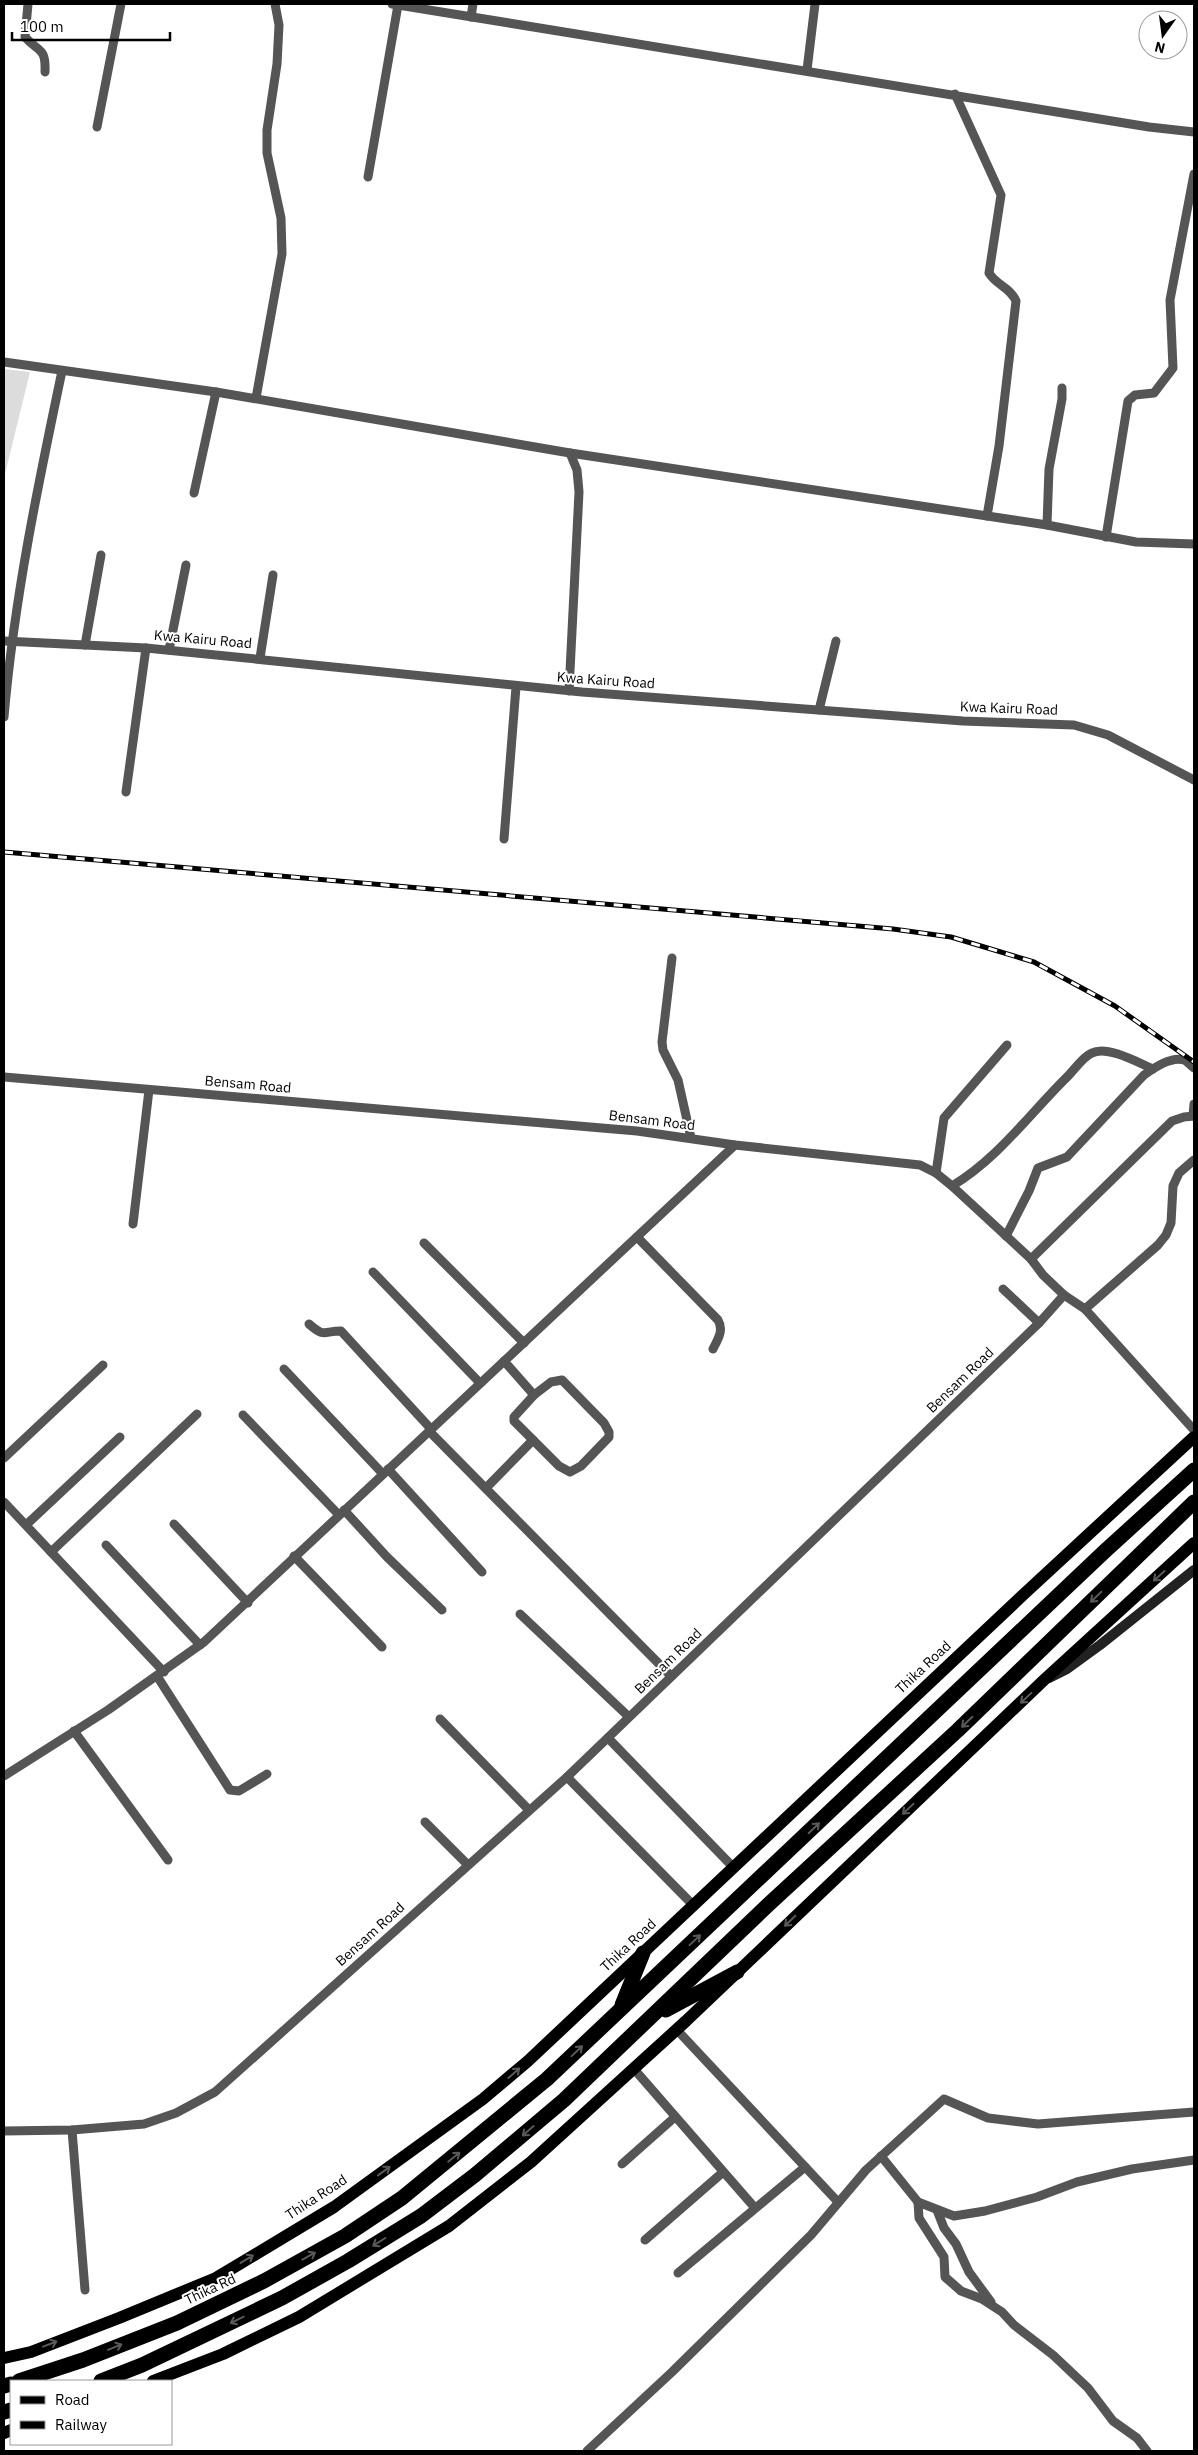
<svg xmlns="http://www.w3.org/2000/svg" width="1198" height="2455" font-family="'IBM Plex Sans',sans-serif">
<rect width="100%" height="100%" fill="#fff"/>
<polygon fill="#dcdcdc" points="4,369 30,372 4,478"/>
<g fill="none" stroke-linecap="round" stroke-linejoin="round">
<g stroke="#555" stroke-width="9">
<path d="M 28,4 L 25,37 C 39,53 46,47 45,72"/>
<polyline points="392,4 1149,127 1194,132"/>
<polyline points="471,17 473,4"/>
<polyline points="807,70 815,4"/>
<path d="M 955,94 L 1001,195 L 989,273 C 996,285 1010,287 1016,301 L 999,446 L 987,516"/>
<polyline points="97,127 121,4"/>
<polyline points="368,177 398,5"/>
<polyline points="4,362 216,392 570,453 1047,525 1136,542 1194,544"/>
<polyline points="256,398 282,254 281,218 267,153 267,130 277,64 279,25 275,4"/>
<polyline points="194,493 216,392"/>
<polyline points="1047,525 1049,469 1062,399 1062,388"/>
<polyline points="1106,537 1128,401 1135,395 1154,393 1173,368 1170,300 1194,174"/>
<polyline points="4,641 146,648 582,692 963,721 1074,725 1108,735 1194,780"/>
<polyline points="85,645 101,555"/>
<polyline points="169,650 186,565"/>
<polyline points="260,658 273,575"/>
<polyline points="569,691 579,492 577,470 570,453"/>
<polyline points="819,710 836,641"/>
<path d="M 4,717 C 14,600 38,485 62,371"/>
<polyline points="126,792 146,648"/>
<polyline points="504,839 516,687"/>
<polyline points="672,958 662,1042 663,1050 678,1080 691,1138"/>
<polyline points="4,1077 637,1131 735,1145 920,1165 936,1173 952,1186 1031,1259 1043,1275 1064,1295 1039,1323 567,1777 215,2092 176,2113 144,2124 72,2130 4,2131"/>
<polyline points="1193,1116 1194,1104"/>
<polyline points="936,1173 944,1118 1007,1045"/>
<path d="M 952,1186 C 997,1159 1028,1116 1065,1079 C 1073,1072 1082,1057 1092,1053 C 1107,1045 1139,1063 1153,1069"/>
<polyline points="133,1224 149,1090"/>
<path d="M 1006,1236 L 1029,1191 L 1038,1168 L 1067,1157 L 1144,1075 C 1154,1068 1171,1056 1184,1060 C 1187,1061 1191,1066 1194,1068"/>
<path d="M 637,1237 L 718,1320 C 724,1330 718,1339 713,1349"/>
<polyline points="424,1243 524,1343"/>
<polyline points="1031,1259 1172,1121 1184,1117 1194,1116"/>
<polyline points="373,1272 480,1383"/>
<polyline points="1003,1289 1039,1323"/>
<polyline points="1064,1295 1085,1309 1158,1245 1166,1235 1171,1223 1173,1186 1179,1173 1194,1160"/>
<polyline points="1085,1309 1194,1430"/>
<path d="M 309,1324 C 325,1338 323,1331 341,1331 L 431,1429"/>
<polyline points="284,1369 383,1474"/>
<polyline points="243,1415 339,1515"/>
<polyline points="429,1431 671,1676"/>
<polyline points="533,1440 514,1421 514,1417 534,1395"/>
<polyline points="4,1458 103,1365"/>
<polyline points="388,1469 482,1572"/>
<polyline points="486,1488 533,1440 559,1466 570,1472 581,1466 609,1437 609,1432 604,1423 562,1380 551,1382 534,1395 504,1361"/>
<polyline points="4,1502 164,1672"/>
<polyline points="344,1510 387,1557 442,1610"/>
<polyline points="174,1524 248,1603"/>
<polyline points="26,1525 120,1437"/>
<polyline points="106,1545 200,1645"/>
<polyline points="51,1552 197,1414"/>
<polyline points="294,1556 382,1647"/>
<polyline points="520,1614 629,1717"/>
<polyline points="157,1676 230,1790 239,1791 267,1774"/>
<polyline points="440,1719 529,1810"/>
<polyline points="74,1731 168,1860"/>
<polyline points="608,1738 734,1868"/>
<polyline points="4,1776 108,1710 204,1642 735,1145"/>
<polyline points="567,1777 693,1905"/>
<polyline points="425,1822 468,1865"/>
<polyline points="677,2030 838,2202"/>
<polyline points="634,2069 755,2208"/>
<polyline points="72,2130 85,2290"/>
<polyline points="881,2156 918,2202 954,2216 985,2211 1037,2197 1077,2182 1132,2169 1194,2160"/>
<polyline points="622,2164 675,2117"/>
<polyline points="918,2202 919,2218 944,2257 945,2277 961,2291 982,2299 1002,2312 1014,2325 1053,2355 1088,2388 1113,2421 1137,2438 1147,2451"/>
<polyline points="937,2210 944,2228 956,2244 969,2272 991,2302"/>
<polyline points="645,2240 722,2173"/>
<polyline points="678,2273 805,2167"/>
<polyline points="587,2451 672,2372 811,2235 866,2170 944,2099 988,2118 1038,2124 1194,2112"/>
</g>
<polyline stroke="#222" stroke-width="10" points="1049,1678 1067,1669 1100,1645 1194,1570"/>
<g stroke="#000" stroke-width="12">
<polyline points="4,2358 31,2352 119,2318 216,2278 334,2207 483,2099 528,2061 1024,1594 1194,1437"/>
<polyline points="153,2381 223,2354 299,2317 449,2226 531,2162 686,2021 1044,1680 1194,1543"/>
<polyline points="4,2433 11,2430"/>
</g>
<g stroke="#000" stroke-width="15">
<polyline points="622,2005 643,1953"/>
<polyline points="666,2010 737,1972"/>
<polyline points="19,2381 83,2360 177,2323 264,2281 345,2236 402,2198 547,2079 1105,1551 1194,1470"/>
<polyline points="101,2381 142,2365 282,2298 348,2261 421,2216 475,2175 564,2100 769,1904 958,1730 1194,1502"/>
<polyline points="4,2386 11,2384"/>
<polyline points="4,2412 11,2410"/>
</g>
<g stroke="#000" stroke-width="5">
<polyline id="rail" points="4,852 893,929 951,937 1034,962 1115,1006 1194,1062"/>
</g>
<use href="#rail" stroke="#fff" stroke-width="3" stroke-dasharray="9" stroke-linecap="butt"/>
</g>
<defs><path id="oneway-shaft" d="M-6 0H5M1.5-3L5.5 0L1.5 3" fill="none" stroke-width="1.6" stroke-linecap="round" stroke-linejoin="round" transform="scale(1.25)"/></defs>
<g stroke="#595959">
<use href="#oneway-shaft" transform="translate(1159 1576) rotate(138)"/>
<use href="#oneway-shaft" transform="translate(1096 1597) rotate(136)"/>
<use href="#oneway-shaft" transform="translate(1026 1698) rotate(137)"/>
<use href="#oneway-shaft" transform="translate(967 1722) rotate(136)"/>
<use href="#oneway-shaft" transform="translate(908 1809) rotate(137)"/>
<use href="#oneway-shaft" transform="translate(814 1828) rotate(-44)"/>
<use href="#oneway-shaft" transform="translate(790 1921) rotate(136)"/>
<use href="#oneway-shaft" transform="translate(695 1940) rotate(-43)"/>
<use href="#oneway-shaft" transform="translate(577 2051) rotate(-43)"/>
<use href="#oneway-shaft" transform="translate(514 2073) rotate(-41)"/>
<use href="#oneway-shaft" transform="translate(528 2131) rotate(139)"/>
<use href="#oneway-shaft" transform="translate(454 2157) rotate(-39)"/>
<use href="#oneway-shaft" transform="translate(384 2171) rotate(-36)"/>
<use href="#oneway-shaft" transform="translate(379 2242) rotate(148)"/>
<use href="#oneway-shaft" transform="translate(309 2256) rotate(-29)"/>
<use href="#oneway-shaft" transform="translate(247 2259) rotate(-31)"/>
<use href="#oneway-shaft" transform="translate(237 2320) rotate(154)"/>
<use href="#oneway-shaft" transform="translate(50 2344) rotate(-21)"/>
<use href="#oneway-shaft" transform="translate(115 2347) rotate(-22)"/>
</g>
<g text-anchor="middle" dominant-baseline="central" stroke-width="4" stroke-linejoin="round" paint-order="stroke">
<g font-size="14" fill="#000" stroke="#fff">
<text transform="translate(203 639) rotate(5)">Kwa Kairu Road</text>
<text transform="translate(606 680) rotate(4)">Kwa Kairu Road</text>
<text transform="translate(1009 708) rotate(2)">Kwa Kairu Road</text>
<text transform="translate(248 1084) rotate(5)">Bensam Road</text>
<text transform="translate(652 1120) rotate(7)">Bensam Road</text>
<text transform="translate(960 1380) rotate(-44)">Bensam Road</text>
<text transform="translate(668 1661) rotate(-44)">Bensam Road</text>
<text transform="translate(923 1667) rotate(-43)">Thika Road</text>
<text transform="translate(370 1934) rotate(-42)">Bensam Road</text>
<text transform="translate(628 1945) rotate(-43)">Thika Road</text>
<text transform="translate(316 2197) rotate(-33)">Thika Road</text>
<text transform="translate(210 2289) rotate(-25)">Thika Rd</text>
</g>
</g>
<rect width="1198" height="2455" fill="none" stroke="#000000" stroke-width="10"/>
<rect x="10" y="2380" width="162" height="65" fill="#ffffff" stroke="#999999"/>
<rect x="20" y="2396" width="25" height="8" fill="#000000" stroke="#999999"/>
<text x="55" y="2405" font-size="15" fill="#000000">Road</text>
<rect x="20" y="2421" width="25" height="8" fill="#000000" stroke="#999999"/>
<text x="55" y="2430" font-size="15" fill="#000000">Railway</text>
<g transform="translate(1163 35) rotate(194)"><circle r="24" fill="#ffffff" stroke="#999999"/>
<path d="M0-4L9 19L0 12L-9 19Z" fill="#000000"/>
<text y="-8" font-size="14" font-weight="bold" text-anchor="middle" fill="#000000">N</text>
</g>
<path d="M12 32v8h158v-8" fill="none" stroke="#000000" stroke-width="2.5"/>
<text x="20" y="32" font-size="15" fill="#000000" stroke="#ffffff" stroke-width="4" paint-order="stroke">100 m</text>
</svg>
